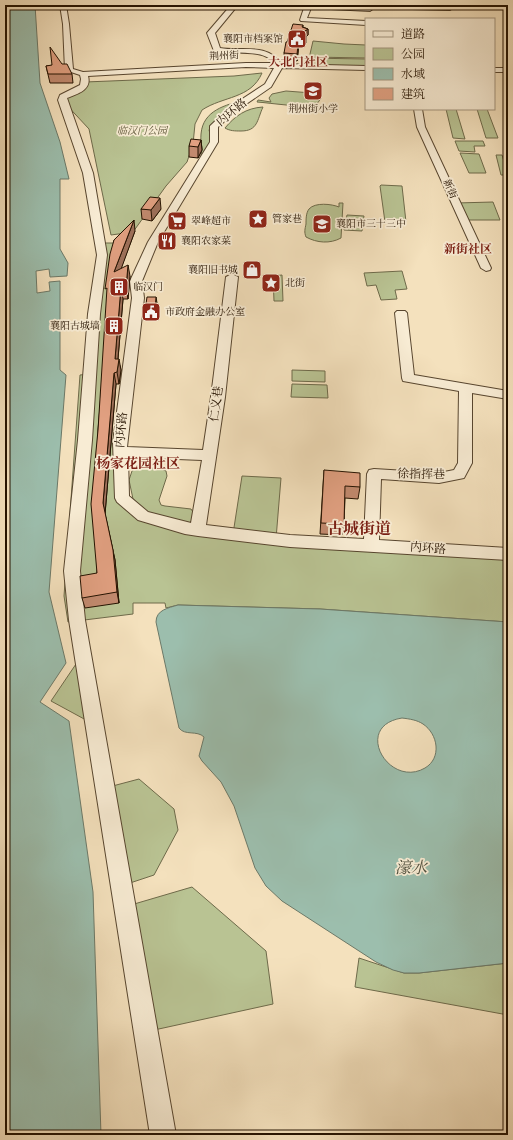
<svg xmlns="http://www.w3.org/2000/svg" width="513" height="1140" font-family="Vollkorn,'Noto Serif SC',serif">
<rect width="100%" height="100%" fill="#f4e1bd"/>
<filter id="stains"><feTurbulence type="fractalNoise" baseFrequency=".005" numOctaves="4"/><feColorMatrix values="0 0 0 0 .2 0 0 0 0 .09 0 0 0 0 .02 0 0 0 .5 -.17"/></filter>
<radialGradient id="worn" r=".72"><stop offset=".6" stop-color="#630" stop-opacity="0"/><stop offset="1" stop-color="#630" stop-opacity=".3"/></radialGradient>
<g fill="#b9c393" stroke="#6e6a4a">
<polygon points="313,41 344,44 366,45 366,58 311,57 310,54"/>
<polygon points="304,58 366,59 366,68 303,67"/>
<path d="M 262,73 C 251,99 223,96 202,110 L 195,124 L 193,144 L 187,162 L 166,186 L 133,232 L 111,235 L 89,129 L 62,100 L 85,82 L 234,76 Z"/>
<path d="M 286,91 L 312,93 L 319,96 L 320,99 C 319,102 317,104 314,105 C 302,108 271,103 257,102 L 258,100 L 271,102 L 269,98 L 272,94 Z"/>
<path d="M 244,100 L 214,122 L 209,130 C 214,145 209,147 200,159 C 204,147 200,145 201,134 C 203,110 226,105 244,100 Z"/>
<path d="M 263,107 C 257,120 258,131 241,131 C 235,131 230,131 225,128 C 235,116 246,108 263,107 Z"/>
<polygon points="446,109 456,109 465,139 453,138"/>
<polygon points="477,109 487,109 498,138 486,138"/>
<polygon points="455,141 483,141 485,146 474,146 475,152 459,151"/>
<polygon points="460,153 479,154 486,173 469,173"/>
<polygon points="496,155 502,155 508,175 501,175"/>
<polygon points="381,185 402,186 406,222 385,222 380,186"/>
<polygon points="493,202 500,220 464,220 456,203"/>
<path d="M 339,203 L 343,203 L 341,238 C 330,244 317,243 306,237 C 304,232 305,229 306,224 C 306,219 306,213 309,209 C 315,202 332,204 339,207 Z"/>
<polygon points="347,215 364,216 362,231 344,230"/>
<polygon points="104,243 124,243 116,251 110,441 120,442 122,498 143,516 233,534 242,476 281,478 276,539 508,554 508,622 320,609 178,605 166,608 165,603 133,603 133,614 68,622 64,596 80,375 89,374"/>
<polygon points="402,271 407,289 395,290 397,299 381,300 376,285 367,286 364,273"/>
<polygon points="282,275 283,301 274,301 273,276"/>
<polygon points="292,370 325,371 325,382 292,381"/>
<polygon points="292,384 327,385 328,398 291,397"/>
<polygon points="137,467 162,469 166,471 167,476 159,500 161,505 165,506 191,509 195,515 192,524 148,513 133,499 129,480 132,471"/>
<polygon points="76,664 86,720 51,701"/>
<polygon points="139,779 174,809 178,830 154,875 121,886 105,788"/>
<polygon points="192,887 266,951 273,1004 145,1032 124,907"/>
<polygon points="359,958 404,973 419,973 508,963 508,1015 355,987"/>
</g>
<g fill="#9cbead" stroke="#6c7968" fill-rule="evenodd">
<polygon points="5,5 35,5 40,83 60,142 69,179 60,179 60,249 68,263 67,276 50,277 49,269 36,271 37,293 50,291 49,282 60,281 60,370 66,375 49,592 66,663 40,702 69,721 93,892 101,1135 5,1135"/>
<path d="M 178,605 L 320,609 L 508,622 L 508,963 L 419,973 L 404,973 L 393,970 L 376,962 L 282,901 L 266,886 L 255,868 L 234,806 L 221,782 L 202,761 L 199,756 L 204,737 C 197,730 185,736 179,728 L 156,622 C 156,610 168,608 178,605 ZM 402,718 C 410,719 417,720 423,724 C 438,734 442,758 425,768 C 389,789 352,726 402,718 Z"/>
</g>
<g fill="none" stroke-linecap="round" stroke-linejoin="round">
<g stroke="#58462f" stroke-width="2">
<g id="minor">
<path d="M 60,5 L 66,5 L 69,24 L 73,69 L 83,72 L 246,63 L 274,63 C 264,48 231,55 214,51 L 207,33 L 231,5 L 238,5 L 215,33 L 220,48 C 241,52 267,42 281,64 L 366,66 L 366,70 L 282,68 L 271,87 L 236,111 L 218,127 L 218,142 L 158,242 L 142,281 L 144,298 L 127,447 L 203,450 L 211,397 L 226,277 L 232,274 L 238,277 L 225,397 L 206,525 L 290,535 L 364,539 L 367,474 L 369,470 L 374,469 L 439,473 L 454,470 L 458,463 L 459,391 L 403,381 L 402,378 L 395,313 L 397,311 L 405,311 L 407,313 L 414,375 L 508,391 L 508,399 L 472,393 L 472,463 L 464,478 L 439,483 L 381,479 L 379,540 L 508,548 L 508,560 L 290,547 L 198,536 L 185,534 L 138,520 L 117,502 L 115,498 L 113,442 L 132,298 L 130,281 L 148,242 L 210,142 L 210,126 L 230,107 L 265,84 L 274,68 L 246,67 L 88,76 C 92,90 77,94 67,98 L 93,173 L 107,255 L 100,314 L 92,440 L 80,571 L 85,620 L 176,1135 L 150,1135 L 69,620 L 64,571 L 78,440 L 88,314 L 97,255 L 83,173 L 58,100 L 60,95 L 80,85 L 81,79 L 80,75 L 65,70 L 63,24 ZM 128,457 L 202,460 L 191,523 L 148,512 L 129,496 Z"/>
<polygon points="286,5 367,7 367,5 450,6 453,8 450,10 374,8 370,11 311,8 307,18 366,21 366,25 301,21 300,20 304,8 289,7"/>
<rect x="494" y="68" width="14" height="4"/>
<polygon points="414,109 422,109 425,127 491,268 490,270 486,271 481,268 417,127"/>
</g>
</g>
<use href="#minor" fill="#f8ecd4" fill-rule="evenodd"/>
</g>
<g fill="#c28a6f" stroke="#241200">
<polygon points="303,25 303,27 308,29 308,35 306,37 306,43 299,44 297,61 284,60 284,53"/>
<polygon points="62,64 72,74 73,83 50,83 46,66"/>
<polygon points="201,140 202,150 198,158 189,157 189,146"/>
<polygon points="141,209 161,209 152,221 142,219"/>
<polygon points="135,231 121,268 130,276 128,299 123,299 118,359 121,370 119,384 116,384 105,514 115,560 119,603 85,608 82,598 97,573 98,430 114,240"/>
<polygon points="157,303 156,317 146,317 145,311"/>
<polygon points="324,470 360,487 358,499 345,498 344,524 342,535 320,534"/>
</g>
<g fill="#9e705a" stroke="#241200">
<polygon points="308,29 308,35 306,37 306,43 299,44 297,61 297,54 299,37 302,33"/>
<polygon points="201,140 202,150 198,158 198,147"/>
<polygon points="160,198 161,209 152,221 151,210"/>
<polygon points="134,220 135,231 116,283 114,272"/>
<polygon points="128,265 130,276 128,299 126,288"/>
<polygon points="121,287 123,299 117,370 115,359"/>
<polygon points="156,297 157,303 156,317 155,311"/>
<polygon points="119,359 121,370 119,384 117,372"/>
<polygon points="114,373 116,384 105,514 115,560 119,603 117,592 103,503"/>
</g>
<g fill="#e1a081" stroke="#241200">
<polygon points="293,24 303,25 302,27 308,29 302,33 306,36 299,37 297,54 284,53 286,42 287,42"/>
<polygon points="50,47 62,64 67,64 72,74 48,74 46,66 52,65"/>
<polygon points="191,139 201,140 198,147 189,146"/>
<polygon points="150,197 160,198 151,210 141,209"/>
<polygon points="134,220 114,272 128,265 126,288 121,287 115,359 119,359 117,372 114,373 103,503 113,550 117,592 82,598 80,576 97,573 91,504 98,430 107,288 105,289 110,254 114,240"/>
<polygon points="147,297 156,297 155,311 145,311"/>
<polygon points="324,470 360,473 360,487 345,486 344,524 321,523"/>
</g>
<defs>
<g id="civic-square" transform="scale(1)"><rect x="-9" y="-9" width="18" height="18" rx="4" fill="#8f2418" stroke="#f8ecd4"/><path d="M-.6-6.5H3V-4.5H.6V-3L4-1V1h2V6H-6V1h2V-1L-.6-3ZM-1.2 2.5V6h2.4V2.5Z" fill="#fff"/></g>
<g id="school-square" transform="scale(1)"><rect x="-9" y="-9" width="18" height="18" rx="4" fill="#8f2418" stroke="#f8ecd4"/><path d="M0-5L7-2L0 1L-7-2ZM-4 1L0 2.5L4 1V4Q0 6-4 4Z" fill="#fff"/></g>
<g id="sight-square" transform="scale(1)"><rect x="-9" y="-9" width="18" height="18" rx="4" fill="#8f2418" stroke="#f8ecd4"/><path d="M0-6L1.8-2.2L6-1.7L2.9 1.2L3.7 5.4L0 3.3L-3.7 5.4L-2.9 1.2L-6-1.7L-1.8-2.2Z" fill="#fff"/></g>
<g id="supermarket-square" transform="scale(1)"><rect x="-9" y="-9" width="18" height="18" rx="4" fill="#8f2418" stroke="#f8ecd4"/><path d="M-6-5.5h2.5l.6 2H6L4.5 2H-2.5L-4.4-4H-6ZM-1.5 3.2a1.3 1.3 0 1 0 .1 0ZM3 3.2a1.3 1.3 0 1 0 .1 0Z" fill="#fff"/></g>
<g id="restaurant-square" transform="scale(1)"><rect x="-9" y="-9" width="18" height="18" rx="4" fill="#8f2418" stroke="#f8ecd4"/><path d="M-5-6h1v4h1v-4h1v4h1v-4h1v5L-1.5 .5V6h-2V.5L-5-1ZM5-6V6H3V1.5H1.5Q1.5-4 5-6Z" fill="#fff"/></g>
<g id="shop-square" transform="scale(1)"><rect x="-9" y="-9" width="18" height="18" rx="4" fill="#8f2418" stroke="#f8ecd4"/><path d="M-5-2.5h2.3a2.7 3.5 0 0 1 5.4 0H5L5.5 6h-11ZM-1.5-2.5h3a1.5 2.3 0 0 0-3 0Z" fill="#fff"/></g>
<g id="building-square" transform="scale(1)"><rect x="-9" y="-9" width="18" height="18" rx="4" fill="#8f2418" stroke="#f8ecd4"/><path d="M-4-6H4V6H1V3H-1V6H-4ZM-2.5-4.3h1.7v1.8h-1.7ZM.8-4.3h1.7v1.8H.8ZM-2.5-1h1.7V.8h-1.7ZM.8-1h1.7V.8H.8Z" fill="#fff"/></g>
</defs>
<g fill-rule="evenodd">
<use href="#civic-square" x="297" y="39"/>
<use href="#school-square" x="313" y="91"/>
<use href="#sight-square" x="258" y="219"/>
<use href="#supermarket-square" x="177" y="221"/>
<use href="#school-square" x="322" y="224"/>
<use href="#restaurant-square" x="167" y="241"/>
<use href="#shop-square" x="252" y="270"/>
<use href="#sight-square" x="271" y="283"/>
<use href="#building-square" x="119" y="287"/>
<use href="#civic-square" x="151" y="312"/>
<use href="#building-square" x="114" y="326"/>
</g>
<g text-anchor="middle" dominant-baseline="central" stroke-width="3.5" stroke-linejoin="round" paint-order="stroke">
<g font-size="10" fill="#241200" stroke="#f8ecd4" text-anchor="start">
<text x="283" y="39" text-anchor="end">襄阳市档案馆</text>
<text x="313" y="109" text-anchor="middle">荆州街小学</text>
<text x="272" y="219">管家巷</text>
<text x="191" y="221">翠峰超市</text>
<text x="336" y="224">襄阳市三十三中</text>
<text x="181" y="241">襄阳农家菜</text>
<text x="238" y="270" text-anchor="end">襄阳旧书城</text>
<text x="285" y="283">北街</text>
<text x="133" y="287">临汉门</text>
<text x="165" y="312">市政府金融办公室</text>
<text x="100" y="326" text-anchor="end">襄阳古城墙</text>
</g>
<g font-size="10" fill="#241200" stroke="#f8ecd4">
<text transform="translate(224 56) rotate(-3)">荆州街</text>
<text transform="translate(450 189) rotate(66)">新街</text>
</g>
<g font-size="10" font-style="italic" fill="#585033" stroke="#f8ecd4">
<text x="142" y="131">临汉门公园</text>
</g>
<g font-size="12" font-weight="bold" fill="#7a1f14" stroke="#f8ecd4">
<text x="298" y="63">大北门社区</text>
<text x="468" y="250">新街社区</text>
</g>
<g font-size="12" fill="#241200" stroke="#f8ecd4">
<text transform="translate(232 113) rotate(-40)">内环路</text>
<text transform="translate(217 404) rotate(-82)">仁义巷</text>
<text transform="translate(122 430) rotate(-85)">内环路</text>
<text transform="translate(421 475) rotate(1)">徐指挥巷</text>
<text transform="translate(428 549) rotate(4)">内环路</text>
</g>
<g font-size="14" font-weight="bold" fill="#7a1f14" stroke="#f8ecd4">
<text x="138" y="464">杨家花园社区</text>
</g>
<g font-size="16" font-weight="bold" fill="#7a1f14" stroke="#f8ecd4">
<text x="359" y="530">古城街道</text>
</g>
<g font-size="16" font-style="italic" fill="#4e4e3d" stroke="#f8ecd4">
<text x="411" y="869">濠水</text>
</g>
</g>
<rect width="513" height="1140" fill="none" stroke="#f4e1bd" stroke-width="20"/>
<rect x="6" y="6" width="501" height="1128" fill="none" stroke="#241200" stroke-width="2"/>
<rect x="10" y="10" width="493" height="1120" fill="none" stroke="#241200"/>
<rect x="365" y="18" width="130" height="92" fill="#f8ecd4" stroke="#a3957f"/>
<rect x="373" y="31" width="20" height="6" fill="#f8ecd4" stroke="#a3957f"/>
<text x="401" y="38" font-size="12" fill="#241200">道路</text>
<rect x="373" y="48" width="20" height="12" fill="#b9c393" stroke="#a3957f"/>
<text x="401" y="58" font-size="12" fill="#241200">公园</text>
<rect x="373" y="68" width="20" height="12" fill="#9cbead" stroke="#a3957f"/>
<text x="401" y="78" font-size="12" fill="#241200">水域</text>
<rect x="373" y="88" width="20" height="12" fill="#e1a081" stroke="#a3957f"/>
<text x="401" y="98" font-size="12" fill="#241200">建筑</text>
<rect width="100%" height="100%" filter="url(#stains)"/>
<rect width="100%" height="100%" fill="url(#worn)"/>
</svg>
